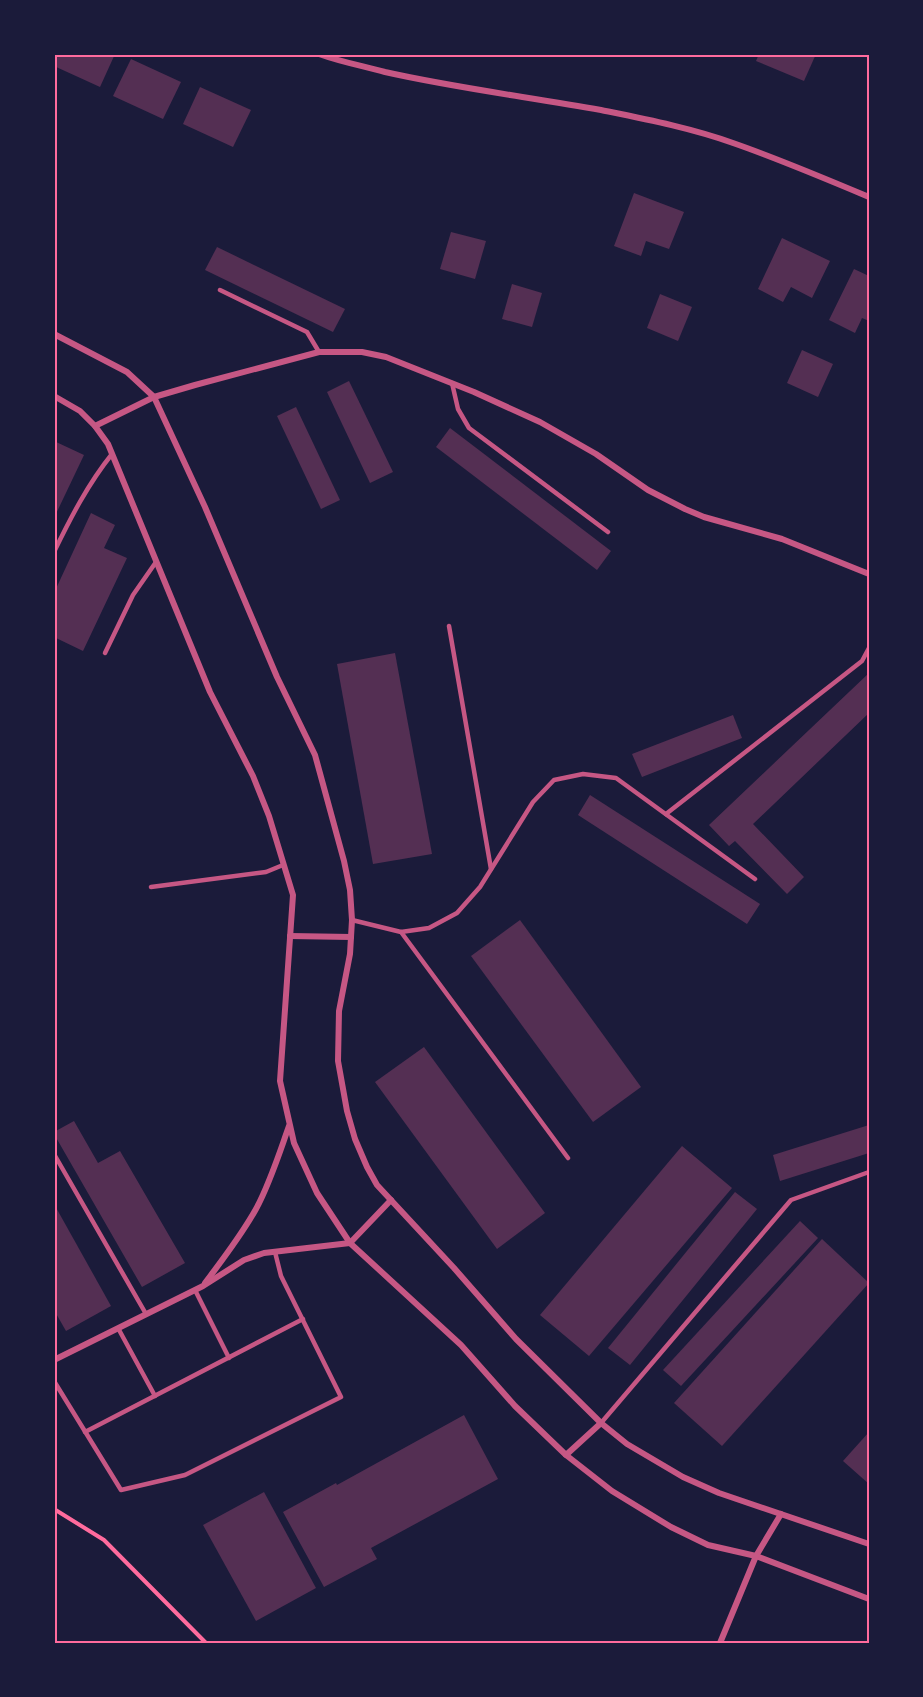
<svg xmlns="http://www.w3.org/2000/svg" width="923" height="1697" font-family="Raleway,sans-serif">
<rect width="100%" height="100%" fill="#1b1b3a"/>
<g fill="#542f53">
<polygon points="55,54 115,54 100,87 54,66"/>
<polygon points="759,54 816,54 804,81 756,61"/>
<polygon points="131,59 181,82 163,119 113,96"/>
<polygon points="200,87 251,110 233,147 183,124"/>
<polygon points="634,193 684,212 669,249 646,241 641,256 614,246"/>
<polygon points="451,232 486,241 475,279 440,269"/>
<polygon points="782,238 830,261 812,298 791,287 783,302 758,289"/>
<polygon points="217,247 345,309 333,332 205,270"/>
<polygon points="854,269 869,276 869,321 862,318 855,333 829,320"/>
<polygon points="512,284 542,293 532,327 502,319"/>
<polygon points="660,294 692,307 678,341 647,328"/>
<polygon points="802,350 833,364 818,397 787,383"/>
<polygon points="349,381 393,472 370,483 327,392"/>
<polygon points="296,407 340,500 321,509 277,416"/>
<polygon points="450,428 611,551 597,570 436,447"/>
<polygon points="54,441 84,455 54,518"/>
<polygon points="91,513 115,525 104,548 127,558 83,651 54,637 54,593"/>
<polygon points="395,653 432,854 373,864 337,664"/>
<polygon points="869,673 869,713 753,824 804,877 787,894 735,841 729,846 709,825"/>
<polygon points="733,715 742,738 642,777 632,754"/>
<polygon points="590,795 760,904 747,924 578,815"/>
<polygon points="520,920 641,1087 593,1122 471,956"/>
<polygon points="424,1047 545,1213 497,1249 375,1082"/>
<polygon points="74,1121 98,1163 120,1151 185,1263 142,1287 54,1134 54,1132"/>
<polygon points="869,1125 869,1153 780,1181 773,1155"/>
<polygon points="682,1146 732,1188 589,1356 540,1315"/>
<polygon points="735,1192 757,1209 630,1365 608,1348"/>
<polygon points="54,1204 111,1306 66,1331 54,1310"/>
<polygon points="800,1221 818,1238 681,1386 663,1370"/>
<polygon points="822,1239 869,1283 722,1446 674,1403"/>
<polygon points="464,1415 498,1479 371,1548 377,1559 324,1587 283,1512 336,1483 337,1485"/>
<polygon points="869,1432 869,1484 843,1461"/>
<polygon points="264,1492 316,1588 256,1621 203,1525"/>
</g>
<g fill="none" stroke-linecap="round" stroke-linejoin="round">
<polyline stroke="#ff6b9d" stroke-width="4" points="54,1509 104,1540 206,1643"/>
<g stroke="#c65784" stroke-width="4.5">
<polyline points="220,290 307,332 319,352"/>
<polyline points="452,383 458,409 469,428 608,532"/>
<path d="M 54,552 C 71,517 88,484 112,454"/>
<polyline points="449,626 491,869"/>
<polyline points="105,653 133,595 156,562"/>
<polyline points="666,814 862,661 869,648"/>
<polyline points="151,887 266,872 283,865"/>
<polyline points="352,920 401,932 568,1158"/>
<polyline points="401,932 429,928 457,913 480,887 533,802 554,780 583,774 616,778 755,879"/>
<polyline points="54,1154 146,1314"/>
<polyline points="195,1290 229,1358"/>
<polyline points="118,1328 155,1396"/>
<polyline points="54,1381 121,1490 185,1475 341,1397 281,1276 275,1252"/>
<polyline points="601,1423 791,1200 869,1172"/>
<polyline points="85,1432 303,1319"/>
</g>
<g stroke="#c65784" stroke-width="6">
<path d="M 319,54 C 341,62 363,66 385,72 C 456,88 529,97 601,110 C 645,119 691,128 733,143 C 779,159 824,178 869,197"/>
<polyline points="54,334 127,372 154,397 205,507 277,677 315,755 344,861 350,890 352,920 350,954 339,1011 338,1061 347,1111 355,1139 367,1167 377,1185 454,1268 516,1339 601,1423 627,1444 683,1477 719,1493 869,1544"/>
<polyline points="54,396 80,411 95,426 108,444 210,692 253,776 269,816 293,895 280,1081 294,1143 317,1193 350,1243 461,1345 515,1406 566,1455 612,1491 671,1527 708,1545 756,1556 869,1599"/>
<polyline points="95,426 154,397 195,385 319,352 362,352 386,357 474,392 540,422 596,454 648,490 685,509 704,517 782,539 869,574"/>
<polyline points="290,936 351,937"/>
<path d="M 205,1283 C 223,1259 241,1236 256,1209 C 270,1183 279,1154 289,1126"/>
<polyline points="54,1360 203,1286 244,1260 264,1253 350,1243 391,1200"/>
<polyline points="566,1455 601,1423"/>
<polyline points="720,1643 756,1556 781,1514"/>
</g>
</g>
<rect width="923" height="1697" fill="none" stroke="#1b1b3a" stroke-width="111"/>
<rect x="56" y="56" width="812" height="1586" fill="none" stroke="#ff6b9d" stroke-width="2"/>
</svg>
